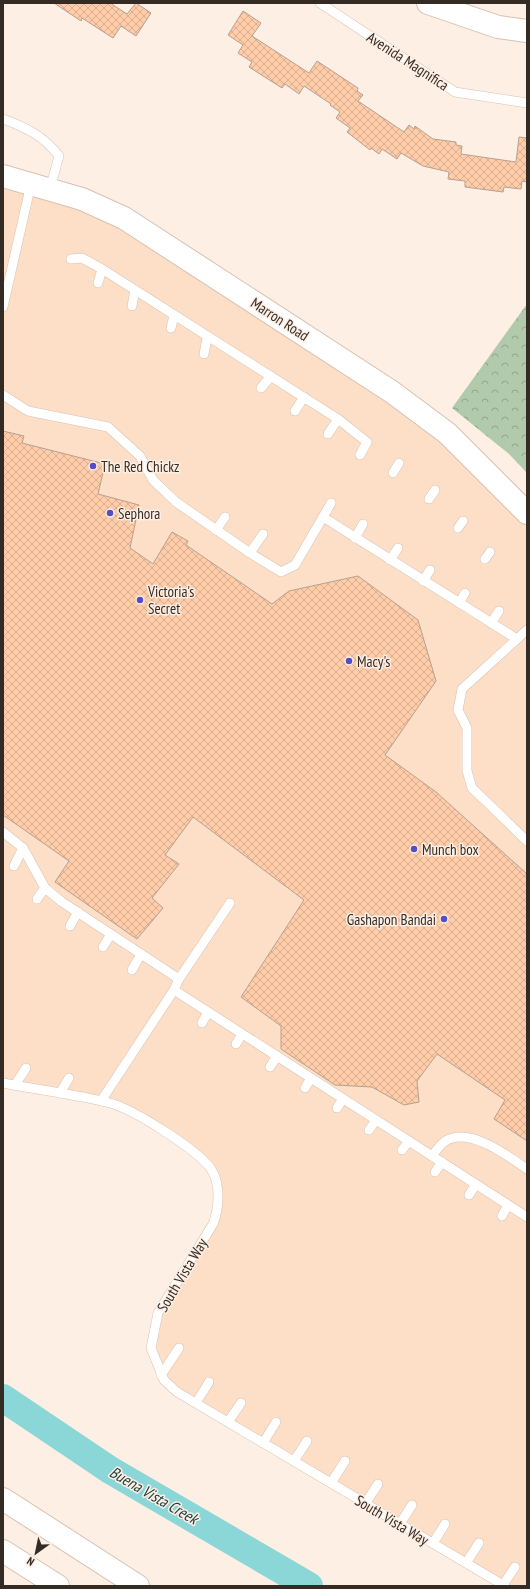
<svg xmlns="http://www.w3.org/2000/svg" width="530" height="1589" font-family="'PT Sans Narrow',sans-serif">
<defs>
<pattern id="forest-crowns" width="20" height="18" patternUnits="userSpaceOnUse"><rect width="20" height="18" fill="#b2caac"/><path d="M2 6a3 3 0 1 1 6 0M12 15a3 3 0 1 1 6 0" fill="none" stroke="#92a48c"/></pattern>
<pattern id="building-cross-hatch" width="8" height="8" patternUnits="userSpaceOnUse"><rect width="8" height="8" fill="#fecca8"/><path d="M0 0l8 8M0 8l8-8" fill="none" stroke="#daaf90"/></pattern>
</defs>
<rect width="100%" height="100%" fill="#feefe5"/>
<polygon fill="#fddfc8" points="3,177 72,195 392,391 527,513 527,1586 505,1586 187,1397 158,1372 153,1326 213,1225 218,1193 208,1166 122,1107 3,1083"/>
<polygon fill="url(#forest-crowns)" points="527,304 527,473 509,454 452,408"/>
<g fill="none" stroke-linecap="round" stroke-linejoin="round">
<polyline stroke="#8bd6d6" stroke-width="28" points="3,1398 110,1470 309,1586"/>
</g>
<g fill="url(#building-cross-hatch)" stroke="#b7a090">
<polygon points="54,3 110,3 127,14 136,3 151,13 136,36 121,26 113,38 82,18 81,21"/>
<polygon points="243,11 261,23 252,36 309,73 317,61 358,88 357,91 363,95 358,101 404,132 409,125 414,129 415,126 433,139 456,142 456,145 462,146 461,154 516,162 519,137 527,138 527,182 522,181 521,189 504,187 503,192 465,187 465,181 448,179 449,172 423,166 401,153 397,159 382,149 379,154 371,148 370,150 347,132 350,128 336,118 340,112 330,105 331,104 304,86 299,94 285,84 282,88 249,67 252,62 238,53 243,45 228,35"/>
<polygon points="3,431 24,436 22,443 105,464 98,494 139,505 130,548 153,564 172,532 188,541 186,545 272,604 289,591 358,576 418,620 436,681 385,755 436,792 527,874 527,1141 494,1119 505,1100 437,1054 417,1081 419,1102 404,1105 372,1087 335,1085 281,1049 281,1026 241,997 304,900 193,817 165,855 179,864 152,898 163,908 137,939 55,882 69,861 3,815"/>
</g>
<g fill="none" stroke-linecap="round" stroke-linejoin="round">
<g stroke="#d8c1b0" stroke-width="10">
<g id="service">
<polyline points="320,3 455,92 527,103"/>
<path d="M 3,119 C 25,127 44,136 59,156 L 50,189"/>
<polyline points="71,259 82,258 102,269 338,419 367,442 360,455"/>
<polyline points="98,283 102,269"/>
<polyline points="132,306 135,290"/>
<polyline points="3,307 31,184"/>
<polyline points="171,328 174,315"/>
<polyline points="204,354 207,338"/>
<polyline points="261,388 271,376"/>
<polyline points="3,395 28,411 108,427 140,456 153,480 176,502 250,553 281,572 295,565 323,517 517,639"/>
<polyline points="295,411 304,397"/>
<polyline points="328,434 338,419"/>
<polyline points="393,473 399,463"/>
<polyline points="429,499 435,490"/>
<polyline points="323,517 331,503"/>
<polyline points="458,528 463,521"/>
<polyline points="216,530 225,517"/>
<polyline points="355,538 363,524"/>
<polyline points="250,553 263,534"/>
<polyline points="485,559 490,552"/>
<polyline points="390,560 398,548"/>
<polyline points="423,581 430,570"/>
<polyline points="459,603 465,593"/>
<polyline points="491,623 499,611"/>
<polyline points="527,630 462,689 458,710 467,728 467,771 472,788 527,841"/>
<polyline points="3,832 23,848 45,888 62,902 179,979 174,990 527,1217"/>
<polyline points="14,866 23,848"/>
<polyline points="37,899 45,888"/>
<polyline points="70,926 78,912"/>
<polyline points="103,947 111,934"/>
<polyline points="132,970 141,954"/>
<polyline points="179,979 230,903"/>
<polyline points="202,1023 208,1012"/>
<polyline points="236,1044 242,1034"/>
<polyline points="270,1067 277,1056"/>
<path d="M 3,1083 C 38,1090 75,1094 110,1103 C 133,1109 198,1150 211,1169 C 221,1184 219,1208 213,1224 L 158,1313 L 151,1348 L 164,1380 L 177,1392 L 505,1586"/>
<polyline points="15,1085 26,1068"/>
<polyline points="305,1088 311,1078"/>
<polyline points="60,1093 69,1078"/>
<polyline points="101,1101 174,990"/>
<polyline points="337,1108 343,1099"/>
<polyline points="369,1130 376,1120"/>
<polyline points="402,1150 409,1141"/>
<path d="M 432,1156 C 436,1151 440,1145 444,1142 C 468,1125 508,1156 527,1169"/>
<polyline points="435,1172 442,1162"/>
<polyline points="469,1195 476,1184"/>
<polyline points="502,1216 508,1205"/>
<polyline points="161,1375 179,1348"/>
<polyline points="196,1403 209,1382"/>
<polyline points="228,1422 241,1403"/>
<polyline points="263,1443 276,1422"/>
<polyline points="294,1461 307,1441"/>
<polyline points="331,1483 345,1461"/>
<polyline points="365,1504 378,1484"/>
<polyline points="400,1524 412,1505"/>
<polyline points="433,1543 445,1524"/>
<polyline points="466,1563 479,1543"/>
<polyline points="503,1585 515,1567"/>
</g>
</g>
<g stroke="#d8c1b0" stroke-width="24">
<polyline id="tertiary" points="428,3 498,27 527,31"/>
</g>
<g stroke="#d8c1b0" stroke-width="24">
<polyline id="secondary" points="3,176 82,199 124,218 392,392 447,433 527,513"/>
</g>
<g stroke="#d8c1b0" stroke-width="24">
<g id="motorway">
<polyline points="3,1499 138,1586"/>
<polyline points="3,1551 58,1586"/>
</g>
</g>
<use href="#service" stroke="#fff" stroke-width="9"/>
<use href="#tertiary" stroke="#fff" stroke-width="22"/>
<use href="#secondary" stroke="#fff" stroke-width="22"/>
<use href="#motorway" stroke="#fff" stroke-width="22"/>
</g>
<g fill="#544dc4" stroke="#feefe5" stroke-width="1.5">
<circle cx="93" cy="466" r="4"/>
<circle cx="110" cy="513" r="4"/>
<circle cx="140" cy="600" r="4"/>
<circle cx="349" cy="661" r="4"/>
<circle cx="414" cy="849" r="4"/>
<circle cx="444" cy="919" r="4"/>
</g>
<g text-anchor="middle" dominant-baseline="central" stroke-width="3" stroke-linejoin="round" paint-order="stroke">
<g font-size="15" fill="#342b25" stroke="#feefe5">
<text transform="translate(408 61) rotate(33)">Avenida Magnifica</text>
<text transform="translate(280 319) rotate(33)">Marron Road</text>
<text transform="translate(182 1275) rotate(-59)">South Vista Way</text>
<text transform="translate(392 1520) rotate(31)">South Vista Way</text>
</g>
<g font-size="15" fill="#342b25" stroke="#feefe5" text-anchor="start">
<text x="101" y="466">The Red Chickz</text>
<text x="118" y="513">Sephora</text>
<text x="148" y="591">Victoria's<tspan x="148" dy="17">Secret</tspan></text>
<text x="357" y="661">Macy's</text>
<text x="422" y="849">Munch box</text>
<text x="436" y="919" text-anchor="end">Gashapon Bandai</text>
</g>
<g font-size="16" font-style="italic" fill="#1c4040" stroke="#feefe5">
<text transform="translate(154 1495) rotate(30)">Buena Vista Creek</text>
</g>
</g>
<rect width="530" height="1589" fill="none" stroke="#342b25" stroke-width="8"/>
<g transform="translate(36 1553) rotate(213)" stroke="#feefe5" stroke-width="3" paint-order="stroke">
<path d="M0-3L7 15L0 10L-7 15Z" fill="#342b25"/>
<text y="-6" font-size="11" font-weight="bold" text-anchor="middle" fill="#342b25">N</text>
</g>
</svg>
